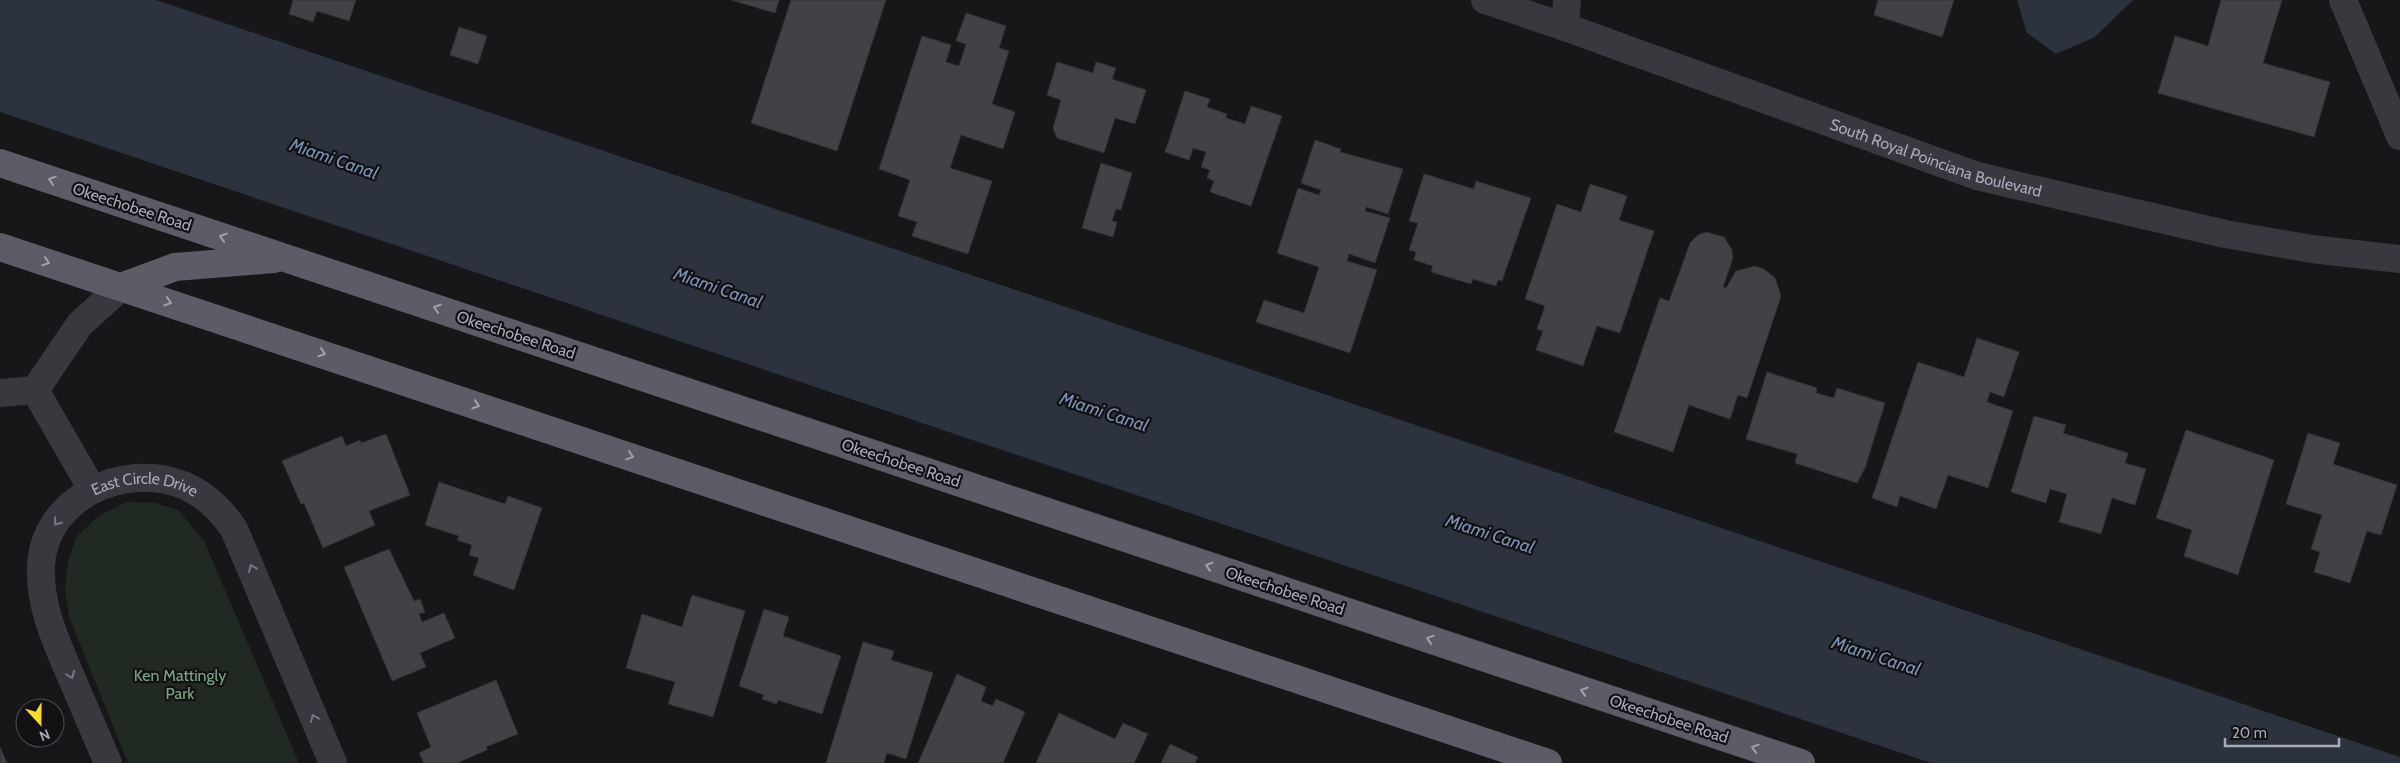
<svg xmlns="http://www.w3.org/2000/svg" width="2400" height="763" font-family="Cabin,sans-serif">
<rect width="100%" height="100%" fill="#171719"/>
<polygon fill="#212923" points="127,502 155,503 178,510 204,541 299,763 128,763 69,617 65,590 68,561 77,536 100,515"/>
<g fill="#2c333e">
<polygon points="0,0 156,0 2400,757 2400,763 1931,763 0,112"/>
<polygon points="2017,0 2133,0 2095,37 2056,54 2027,33"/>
</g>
<g fill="#414146" stroke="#323135">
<polygon points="293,0 356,0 349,21 317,11 313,22 289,14"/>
<polygon points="731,0 779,0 775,13"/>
<polygon points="791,0 886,0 837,151 751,123"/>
<polygon points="1878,0 1954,0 1942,37 1874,15"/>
<polygon points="2221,0 2282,0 2263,63 2330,82 2314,137 2158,93 2175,36 2208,46"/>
<polygon points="966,13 1006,26 999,48 1009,51 992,104 1015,112 1003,149 961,135 950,168 992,181 968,254 912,236 917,222 898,216 910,180 879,169 922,36 951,45 946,62 959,66 966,44 956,41"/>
<polygon points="459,27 487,36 478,64 450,55"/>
<polygon points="1057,62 1093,73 1096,62 1116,68 1112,79 1146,90 1135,124 1115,118 1104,153 1057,138 1053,128 1061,100 1047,95"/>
<polygon points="1185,91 1210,99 1207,107 1227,114 1226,118 1245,124 1251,106 1282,116 1251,206 1210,192 1214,181 1207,178 1210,170 1201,167 1206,152 1193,148 1189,160 1165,152"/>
<polygon points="1315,140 1341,149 1340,152 1403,169 1388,214 1366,207 1365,211 1390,218 1375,263 1349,254 1347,261 1377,270 1350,353 1256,322 1264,300 1304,313 1319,267 1277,253 1298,188 1319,195 1321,190 1301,183"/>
<polygon points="1101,163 1132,173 1121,210 1116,209 1112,221 1117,222 1113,237 1082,228"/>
<polygon points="1424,174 1474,189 1476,181 1531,198 1502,281 1498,280 1496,286 1473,279 1471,284 1431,272 1433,266 1414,260 1416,252 1409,250 1418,223 1409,221"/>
<polygon points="1590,184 1627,196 1619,220 1654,231 1620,333 1597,326 1583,366 1536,350 1543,331 1537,329 1545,306 1525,299 1557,204 1581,212"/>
<polygon points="1706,232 1724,237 1732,250 1733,258 1723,287 1726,288 1736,271 1755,266 1764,269 1775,278 1781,296 1747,398 1738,395 1730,419 1689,405 1673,452 1614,432 1660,298 1669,301 1690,243 1698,235"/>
<polygon points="1977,338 2019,352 2004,397 1990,392 1987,402 2013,411 1988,488 1948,475 1936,509 1900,496 1897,507 1872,498 1918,362 1964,377"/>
<polygon points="1767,372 1817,388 1816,393 1834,398 1837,388 1885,403 1865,468 1857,483 1795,463 1797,454 1746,439"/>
<polygon points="2034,416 2066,425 2063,433 2128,453 2125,463 2146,469 2135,505 2112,498 2101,534 2059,522 2067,494 2050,489 2046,503 2011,492"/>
<polygon points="2186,430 2274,460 2238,575 2184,556 2192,530 2156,518"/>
<polygon points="2308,433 2340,443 2333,464 2397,485 2381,535 2367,531 2350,583 2314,572 2320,552 2311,549 2322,515 2286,504"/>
<polygon points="386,434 410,495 369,511 375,525 323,548 304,503 301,504 282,461 342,436 346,446 360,440 361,443"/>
<polygon points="439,482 505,504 508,496 542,508 514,590 473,575 479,558 469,555 472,545 457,540 459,536 425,525"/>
<polygon points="389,549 414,601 420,599 425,612 419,614 422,622 444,613 455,638 420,653 426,667 392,681 344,567"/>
<polygon points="692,595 745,611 713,717 668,704 675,682 626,668 642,614 682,627"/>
<polygon points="764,609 789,617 783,636 841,656 822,714 778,700 777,704 762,699 764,695 739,686"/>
<polygon points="863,642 894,651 891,660 933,673 906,759 887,753 884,763 826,763"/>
<polygon points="957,674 986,687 981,701 993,706 996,699 1025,712 1003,763 918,763"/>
<polygon points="496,680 518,734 486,747 487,750 457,763 424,763 419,753 431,747 417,713"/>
<polygon points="1059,713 1115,739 1123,723 1148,734 1134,763 1036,763"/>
<polygon points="1170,744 1198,757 1195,763 1161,763"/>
<polygon points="0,747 7,763 0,763"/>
</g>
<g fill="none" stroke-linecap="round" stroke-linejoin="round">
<g stroke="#38383e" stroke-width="28">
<polyline points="2343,0 2400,136"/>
<polyline points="1565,27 1567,0"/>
<polyline points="35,390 80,324 121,287"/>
<polyline points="35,390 92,489"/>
<polyline points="0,393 35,390"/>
<path id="s1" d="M 108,763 C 96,735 84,707 72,679 C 57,643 39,607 41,566 C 44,498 124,461 183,485 C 205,494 221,510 234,529 L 333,763"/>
</g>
<path stroke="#38383e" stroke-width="28" id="s2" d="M 1485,0 L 1565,27 L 1977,176 L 2225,234 L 2312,249 L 2400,259"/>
<g stroke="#5b5c66" stroke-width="28">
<polyline points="0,163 1801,763"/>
<polyline points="0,247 1548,763"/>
<polyline points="121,287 175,267 274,259"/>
</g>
</g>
<defs><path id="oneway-chevron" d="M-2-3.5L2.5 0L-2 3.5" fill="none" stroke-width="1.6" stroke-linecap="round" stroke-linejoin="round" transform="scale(1.25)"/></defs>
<g stroke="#a0a2b2">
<use href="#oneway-chevron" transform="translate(52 180) rotate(-162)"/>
<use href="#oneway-chevron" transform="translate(223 237) rotate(-162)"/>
<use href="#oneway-chevron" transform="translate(46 262) rotate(18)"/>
<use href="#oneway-chevron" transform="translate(168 302) rotate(18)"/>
<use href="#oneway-chevron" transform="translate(437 308) rotate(-162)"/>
<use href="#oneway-chevron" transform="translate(322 353) rotate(18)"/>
<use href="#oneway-chevron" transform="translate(476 405) rotate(18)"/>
<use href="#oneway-chevron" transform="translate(630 456) rotate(18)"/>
<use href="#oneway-chevron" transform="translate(1209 566) rotate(-162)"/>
<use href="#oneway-chevron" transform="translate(1430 639) rotate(-162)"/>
<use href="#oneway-chevron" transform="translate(1584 691) rotate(-162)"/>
<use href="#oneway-chevron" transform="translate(1755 748) rotate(-162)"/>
</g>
<g stroke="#767782">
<use href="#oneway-chevron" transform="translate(57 522) rotate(128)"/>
<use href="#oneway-chevron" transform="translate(252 568) rotate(-113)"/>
<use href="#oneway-chevron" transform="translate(71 675) rotate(67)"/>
<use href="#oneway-chevron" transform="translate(314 718) rotate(-113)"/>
</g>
<g text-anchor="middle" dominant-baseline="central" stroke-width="4.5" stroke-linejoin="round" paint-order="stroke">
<g font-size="16" fill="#a8aaba" stroke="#121214">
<text stroke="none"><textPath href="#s2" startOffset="478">South Royal Poinciana Boulevard</textPath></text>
<text transform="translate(132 207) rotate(18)">Okeechobee Road</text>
<text transform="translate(516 335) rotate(18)">Okeechobee Road</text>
<text transform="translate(901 463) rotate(18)">Okeechobee Road</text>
<text stroke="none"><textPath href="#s1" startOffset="360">East Circle Drive</textPath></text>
<text transform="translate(1285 591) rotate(18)">Okeechobee Road</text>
<text transform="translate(1669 719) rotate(18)">Okeechobee Road</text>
</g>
<g font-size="16" fill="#7ea588" stroke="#121214">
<text x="180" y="675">Ken Mattingly<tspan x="180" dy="18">Park</tspan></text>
</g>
<g font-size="18" font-style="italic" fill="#7e91b6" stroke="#121214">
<text transform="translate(334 159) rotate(19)">Miami Canal</text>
<text transform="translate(718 288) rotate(19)">Miami Canal</text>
<text transform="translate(1104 412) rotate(18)">Miami Canal</text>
<text transform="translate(1490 534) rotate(18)">Miami Canal</text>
<text transform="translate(1876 656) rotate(18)">Miami Canal</text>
</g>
</g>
<g transform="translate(40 723) rotate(159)"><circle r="24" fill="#121214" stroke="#4e4f56"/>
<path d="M0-4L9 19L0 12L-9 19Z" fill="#fbdc2d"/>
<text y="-8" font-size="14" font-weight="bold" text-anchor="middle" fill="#a8aaba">N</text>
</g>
<path d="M2225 738v8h114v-8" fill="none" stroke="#a8aaba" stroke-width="2.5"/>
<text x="2232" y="738" font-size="15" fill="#a8aaba" stroke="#121214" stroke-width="4" paint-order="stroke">20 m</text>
</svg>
